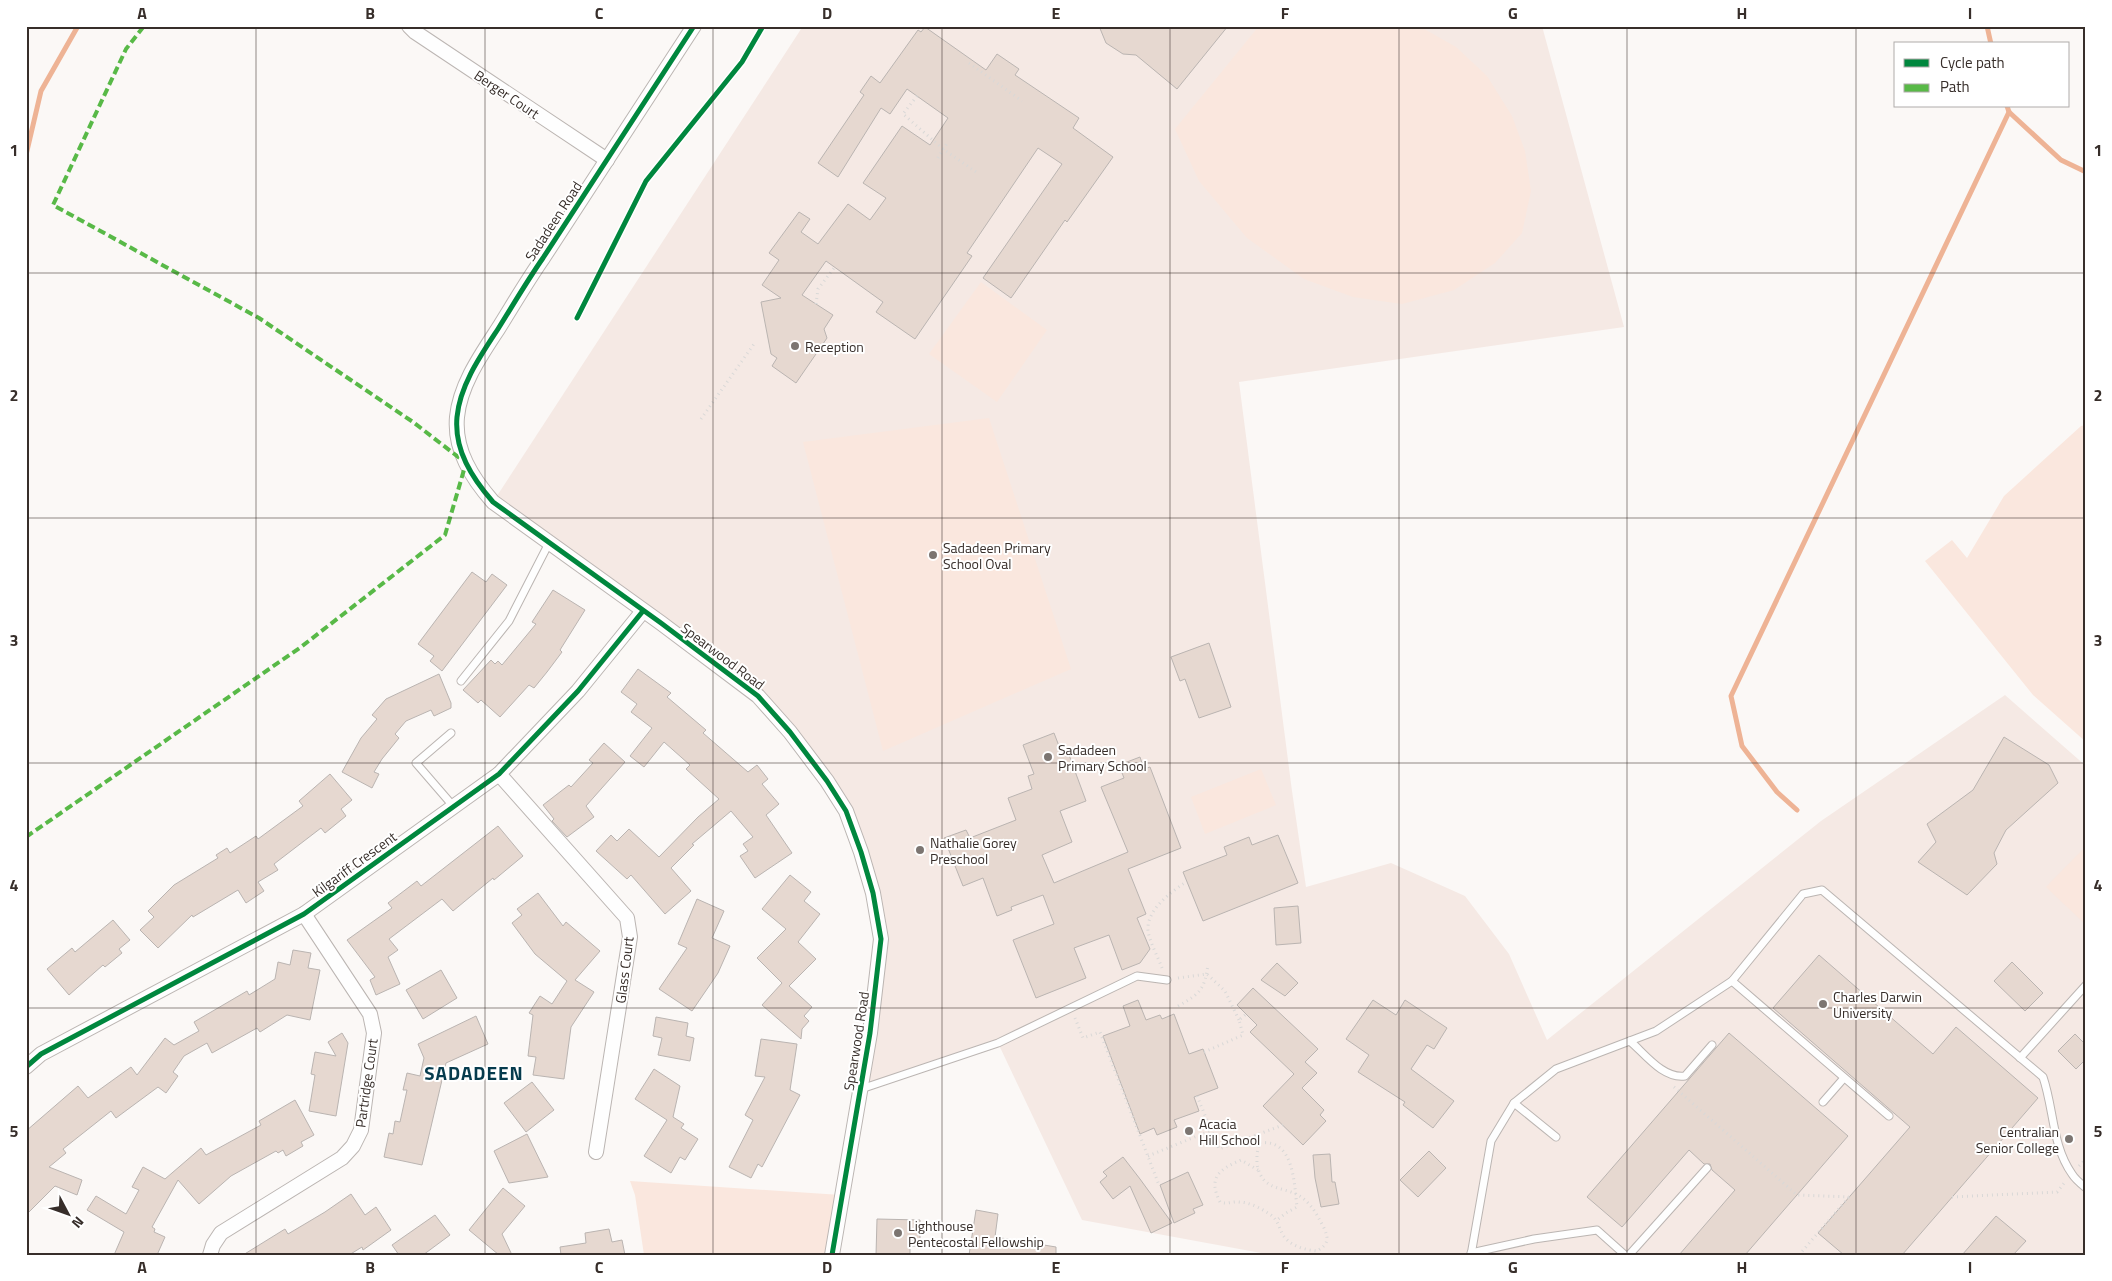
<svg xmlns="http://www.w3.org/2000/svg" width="2112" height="1281" font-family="'Titillium Web',sans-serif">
<rect width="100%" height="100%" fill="#fbf8f6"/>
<polygon fill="#f5e9e4" points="803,26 1542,26 1624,327 1239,382 1292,791 1306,887 1391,863 1465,896 1509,954 1547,1040 1821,821 2005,695 2086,766 2086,1255 1272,1255 1082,1220 998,1043 860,1089 881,939 846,811 758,696 493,502"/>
<g fill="#fae7de">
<polygon points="1259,26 1419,26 1456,47 1487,76 1512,116 1525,151 1531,191 1522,233 1495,263 1454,290 1402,304 1353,297 1304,279 1247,238 1199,181 1175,129"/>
<polygon points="981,282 1047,330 997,402 929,354"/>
<polygon points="989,418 1071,669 883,751 803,442"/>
<polygon points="2086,425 2086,742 2033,695 1925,561 1952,540 1967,558 2004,496 2081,426"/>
<polygon points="1261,769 1276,805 1205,834 1191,797"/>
<polygon points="2086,846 2086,925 2046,887"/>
<polygon points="630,1181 841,1195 832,1255 644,1255 635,1195"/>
</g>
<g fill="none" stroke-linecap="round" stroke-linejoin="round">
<g stroke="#eeb395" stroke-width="5">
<polyline points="1987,26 1991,44"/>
<polyline points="2007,106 2009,112 2061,160 2086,172"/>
<polyline points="26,155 41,91 78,26"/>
<polyline points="1797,810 1777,792 1742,746 1731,696 2009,112"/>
</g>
</g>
<g fill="#e6d8d0" stroke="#bab4b1">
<polygon points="1099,26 1228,26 1177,89 1136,55 1123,54 1106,43"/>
<polygon points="925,27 986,70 997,54 1019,69 1015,75 1079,118 1073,128 1113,157 1067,222 1065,220 1011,298 983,278 1062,164 1038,148 967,253 972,256 915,339 876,312 883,302 826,261 802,295 833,315 824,329 827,338 796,383 772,366 777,358 771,354 761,302 781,298 762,285 779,260 769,253 799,212 810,219 801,232 818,244 848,204 870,220 886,198 863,183 902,126 930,145 948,118 907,89 890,114 881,108 838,177 818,163 864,95 860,92 871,76 880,83 918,30 921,32"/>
<polygon points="472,572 486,582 492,574 507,585 442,671 430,661 434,656 418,644"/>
<polygon points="553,590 585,610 560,650 562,652 547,672 534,688 529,685 500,717 481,700 478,703 463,690 491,660 495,664 498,661 502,665 536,624 532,622"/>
<polygon points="1209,643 1231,707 1199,718 1185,679 1180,681 1171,657"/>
<polygon points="638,669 671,693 667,697 706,730 703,733 748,772 757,765 768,779 762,784 779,804 766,815 792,853 755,878 740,856 748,851 743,844 753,837 731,811 692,844 694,845 671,868 691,891 665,914 631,875 627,879 596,851 611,835 617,841 629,829 659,857 698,817 719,799 686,769 690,765 664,742 644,767 630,756 652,728 631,712 637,704 621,692"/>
<polygon points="439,674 451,703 451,708 434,716 431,710 406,721 395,734 399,738 382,759 374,772 379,774 372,788 342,772 361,738 377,719 372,715 386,699"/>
<polygon points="1054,733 1059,746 1065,744 1086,801 1060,811 1072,842 1042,855 1054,883 1128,852 1101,787 1124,778 1119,765 1140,757 1144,769 1150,767 1181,848 1128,869 1146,914 1137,918 1150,949 1140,963 1122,970 1109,935 1074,948 1086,978 1036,998 1013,940 1054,924 1043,895 1011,907 1012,910 997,916 983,878 963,886 944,838 966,830 970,838 1016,820 1008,798 1032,789 1028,776 1034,774 1023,745"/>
<polygon points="2004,737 2049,765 2058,783 2006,830 1994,853 1997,864 1967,895 1918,862 1936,842 1927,824 1973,790"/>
<polygon points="604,743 625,762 586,806 594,817 567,837 552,821 554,819 543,805 569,785 571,787 593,763 589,760"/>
<polygon points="330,774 352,800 341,809 346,816 325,833 321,828 274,864 278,870 258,882 264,891 246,903 238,890 193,917 192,915 158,948 140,930 154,917 148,911 174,885 218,858 216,855 227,848 230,853 256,836 258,839 303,806 299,801"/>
<polygon points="498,826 523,856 494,880 493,878 453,911 442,899 389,939 398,950 388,957 400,984 376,995 370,980 375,977 347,940 392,908 388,903 417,881 421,886"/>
<polygon points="1278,835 1298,883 1203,921 1183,872 1227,855 1224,847 1249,837 1252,845"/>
<polygon points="790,875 811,892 804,901 820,914 798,942 816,959 789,986 812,1007 804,1016 809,1021 802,1029 801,1039 762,1005 782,983 757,958 786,929 762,909"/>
<polygon points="538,893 563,926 566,922 600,951 575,980 594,992 571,1027 564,1079 533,1075 536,1057 528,1056 533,1015 529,1013 540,996 552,1004 567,981 535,954 512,923 522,915 517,909"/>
<polygon points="697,899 724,911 712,938 730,946 718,973 692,1011 659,989 687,948 678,944"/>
<polygon points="1298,906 1301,943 1276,945 1274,908"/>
<polygon points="113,920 130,940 119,949 122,953 105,967 103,965 69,995 47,969 72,948 75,952"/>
<polygon points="293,950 311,953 308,968 320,970 310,1020 287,1015 260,1032 257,1028 212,1053 207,1043 184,1056 173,1072 178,1076 166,1093 158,1087 116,1118 111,1111 63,1149 66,1153 49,1167 82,1180 77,1195 55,1186 26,1215 26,1131 78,1086 88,1098 131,1067 137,1075 165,1038 174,1045 199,1031 194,1022 247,991 249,995 275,979 278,962 290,965"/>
<polygon points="1819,955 1933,1054 1956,1027 2038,1098 1902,1255 1844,1255 1818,1233 1910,1127 1773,1008"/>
<polygon points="2012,962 2043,993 2025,1011 1994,981"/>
<polygon points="1277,963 1298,983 1285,996 1261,980"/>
<polygon points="441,970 457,998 423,1019 406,990"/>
<polygon points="1253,988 1318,1049 1305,1062 1317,1073 1302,1088 1324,1110 1320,1115 1326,1121 1303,1145 1263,1106 1294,1074 1250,1032 1257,1025 1237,1005"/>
<polygon points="1138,1000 1146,1020 1160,1015 1162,1019 1174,1014 1189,1054 1203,1049 1218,1088 1194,1097 1199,1111 1174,1120 1177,1127 1157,1135 1154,1128 1140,1134 1103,1036 1130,1026 1123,1006"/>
<polygon points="1373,1000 1396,1015 1405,1000 1447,1028 1434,1049 1427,1045 1411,1069 1454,1101 1433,1128 1403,1105 1405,1102 1358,1072 1369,1055 1346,1039"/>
<polygon points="476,1016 488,1044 446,1063 422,1165 384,1157 389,1133 393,1134 395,1121 400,1122 407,1090 403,1090 407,1073 420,1076 424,1058 418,1044"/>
<polygon points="656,1017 688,1023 686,1036 694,1038 690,1061 658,1055 662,1038 653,1036"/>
<polygon points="342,1033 348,1043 336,1116 309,1111 315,1075 311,1074 315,1052 336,1056 328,1042"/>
<polygon points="1729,1033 1848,1136 1745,1255 1679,1255 1735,1190 1712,1170 1710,1164 1704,1164 1689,1150 1622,1227 1587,1197"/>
<polygon points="2075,1034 2086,1045 2086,1059 2076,1069 2058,1051"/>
<polygon points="761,1039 797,1044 790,1090 800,1095 762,1167 758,1164 751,1178 729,1167 753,1120 745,1115 765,1077 755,1076"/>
<polygon points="654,1069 680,1086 673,1117 684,1124 681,1128 698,1139 685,1160 680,1157 671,1173 644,1156 667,1120 635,1099"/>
<polygon points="532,1082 554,1110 526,1132 504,1103"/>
<polygon points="295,1100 314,1135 301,1142 303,1146 286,1156 283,1150 278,1153 276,1151 231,1176 199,1204 178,1180 152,1227 155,1229 154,1232 165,1237 157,1255 114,1255 124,1232 87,1210 96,1196 126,1214 139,1190 132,1187 143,1167 165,1179 201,1148 206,1155 261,1125 259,1121"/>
<polygon points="527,1134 548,1177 509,1183 494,1151"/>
<polygon points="1429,1151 1446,1168 1418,1197 1400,1180"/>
<polygon points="1330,1154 1332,1182 1335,1182 1339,1204 1321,1207 1315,1178 1313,1155"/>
<polygon points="1123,1157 1140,1179 1172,1223 1151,1233 1130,1186 1113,1199 1100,1182 1107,1176 1103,1172"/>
<polygon points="1188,1172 1203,1205 1193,1209 1195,1213 1174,1223 1160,1185"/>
<polygon points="503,1188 525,1206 502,1234 512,1255 499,1255 469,1230"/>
<polygon points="351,1194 365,1215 376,1207 391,1230 363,1250 362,1247 349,1255 243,1255 285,1229 288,1234 325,1212"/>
<polygon points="976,1210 998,1214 995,1237 1056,1247 1056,1255 969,1255"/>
<polygon points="435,1215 450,1235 423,1255 399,1255 392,1245"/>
<polygon points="1996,1216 2026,1241 2013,1255 1962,1255"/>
<polygon points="877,1219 920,1220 920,1246 910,1246 910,1255 876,1255"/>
<polygon points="609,1229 612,1242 622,1240 625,1255 561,1255 560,1247 586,1243 585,1233"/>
</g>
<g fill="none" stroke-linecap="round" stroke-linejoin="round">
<g stroke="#bbb5b2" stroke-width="9">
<g id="service">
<polyline points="461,681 509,621 549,543"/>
<polyline points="451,733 416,763 454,807"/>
<polyline points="1732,981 1889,1116"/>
<path d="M 1630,1041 C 1645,1054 1663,1079 1685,1076 L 1712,1045"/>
<polyline points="2020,1058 2086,985"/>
<polyline points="861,1089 998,1043 1137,976 1167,980"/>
<polyline points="1823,1102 1844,1078"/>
<polyline points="1514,1103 1556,1137"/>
<polyline points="1471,1253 1534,1239 1597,1230 1625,1255"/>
<path d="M 1471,1255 L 1491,1141 L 1514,1103 L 1556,1069 L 1656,1031 L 1732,981 L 1803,894 L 1822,890 L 2043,1077 C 2054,1109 2052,1146 2072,1174 C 2075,1179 2081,1184 2086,1188"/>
<polyline points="1629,1255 1707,1168"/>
</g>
</g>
<g stroke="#bbb5b2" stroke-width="16">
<g id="minor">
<polyline points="409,26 415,32 607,160"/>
<path d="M 694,26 C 643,104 593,181 543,258 C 527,281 513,305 498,329 C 481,355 460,385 457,417 C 454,450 472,478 493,502 L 661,623 L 758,696 L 790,732 L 827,781 L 846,811 L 861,852 L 873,893 L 881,939 L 870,1033 L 832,1255"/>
<polyline points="499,774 627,918 630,937 596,1152"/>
<polyline points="26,1067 41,1054 304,914 499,774 578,691 643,611"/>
<polyline points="210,1255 213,1245 221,1233 342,1158 353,1146 361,1130 374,1033 370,1014 304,914"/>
</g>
</g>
<g stroke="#d9d8d7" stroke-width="3" stroke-dasharray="1 4" stroke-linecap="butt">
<polyline points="969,63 1022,101"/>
<polyline points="917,96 903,114 943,149 979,174"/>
<polyline points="938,158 947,143"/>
<polyline points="816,304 818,289 834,268"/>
<polyline points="701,419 754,344"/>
<path d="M 1162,968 C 1158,957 1150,943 1148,931 C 1146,910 1171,892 1186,882"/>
<polyline points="1178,978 1207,974 1225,991 1239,1020"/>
<path d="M 1178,1006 C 1200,994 1205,989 1208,964"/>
<polyline points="1075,1018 1083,1038 1100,1032 1159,1185"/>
<polyline points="1204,1052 1243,1035 1239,1020 1246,1014"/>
<polyline points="1674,1087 1797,1195 1850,1197"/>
<polyline points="1197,1096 1219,1149 1283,1125"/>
<path d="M 1255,1135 L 1259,1143 C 1294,1138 1294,1182 1297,1207 L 1286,1213 L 1277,1220"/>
<polyline points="1148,1156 1212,1130"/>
<polyline points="2079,1166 2086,1159"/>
<path d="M 1258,1170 L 1241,1160 C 1218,1170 1208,1178 1220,1202 C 1227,1205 1232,1201 1239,1202 C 1249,1202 1260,1208 1268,1213 C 1278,1219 1278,1226 1283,1235 C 1290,1246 1305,1250 1317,1251 C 1329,1244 1329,1238 1323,1226 C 1316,1213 1310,1201 1296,1194 C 1286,1189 1272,1189 1264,1180 C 1255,1169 1256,1157 1259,1143"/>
<polyline points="1952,1197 2057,1192 2065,1182"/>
<polyline points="1799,1255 1849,1197"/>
</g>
<use href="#service" stroke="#fefefe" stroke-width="7"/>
<use href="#minor" stroke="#fefefe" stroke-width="14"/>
<polyline stroke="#58b947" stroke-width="4" stroke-dasharray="8 4" stroke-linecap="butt" points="26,837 301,647 445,535 466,463 413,422 259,318 53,205 126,49 144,26"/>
<g stroke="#fff" stroke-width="8">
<g id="cycleway">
<path d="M 694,26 C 643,104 593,181 543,258 C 527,281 513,305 498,329 C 481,355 460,385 457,417 C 454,450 472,478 493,502 L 661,623 L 758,696 L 790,732 L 827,781 L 846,811 L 861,852 L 873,893 L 881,939 L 870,1033 L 832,1255"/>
<polyline points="577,318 646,181 742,62 763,26"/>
<polyline points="26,1067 41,1054 304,914 499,774 578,691 643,611"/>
</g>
</g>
<use href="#cycleway" stroke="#00873e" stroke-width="5"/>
</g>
<path fill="none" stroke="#372e2a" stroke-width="1" stroke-opacity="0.55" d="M 256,26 L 256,1255M 485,26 L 485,1255M 713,26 L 713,1255M 942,26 L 942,1255M 1170,26 L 1170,1255M 1399,26 L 1399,1255M 1627,26 L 1627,1255M 1856,26 L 1856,1255M 26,273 L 2086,273M 26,518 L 2086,518M 26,763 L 2086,763M 26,1008 L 2086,1008"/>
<g fill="#7c7571" stroke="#fff" stroke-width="2">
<circle cx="795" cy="346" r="5"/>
<circle cx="933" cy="555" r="5"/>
<circle cx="1048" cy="757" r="5"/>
<circle cx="920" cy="850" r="5"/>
<circle cx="1823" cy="1004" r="5"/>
<circle cx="1189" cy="1131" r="5"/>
<circle cx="2069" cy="1139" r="5"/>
<circle cx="898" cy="1233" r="5"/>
</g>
<g text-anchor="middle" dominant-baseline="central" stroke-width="4" stroke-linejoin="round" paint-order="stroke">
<g font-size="14" fill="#372e2a" stroke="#fff">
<text transform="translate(507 94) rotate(34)">Berger Court</text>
<text transform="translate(553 221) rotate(-57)">Sadadeen Road</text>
<text transform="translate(723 656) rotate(37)">Spearwood Road</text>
<text transform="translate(354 864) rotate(-36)">Kilgariff Crescent</text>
<text transform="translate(624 970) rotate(-83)">Glass Court</text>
<text transform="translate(856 1041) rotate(-81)">Spearwood Road</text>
<text transform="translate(366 1083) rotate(-82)">Partridge Court</text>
</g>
<g font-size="14" fill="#372e2a" stroke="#fff" text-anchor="start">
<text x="805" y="346">Reception</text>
<text x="943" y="547">Sadadeen Primary<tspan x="943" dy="16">School Oval</tspan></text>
<text x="1058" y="749">Sadadeen<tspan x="1058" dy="16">Primary School</tspan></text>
<text x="930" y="842">Nathalie Gorey<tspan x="930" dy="16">Preschool</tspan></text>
<text x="1833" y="996">Charles Darwin<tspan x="1833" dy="16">University</tspan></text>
<text x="1199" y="1123">Acacia<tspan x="1199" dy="16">Hill School</tspan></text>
<text x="2059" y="1131" text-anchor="end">Centralian<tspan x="2059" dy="16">Senior College</tspan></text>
<text x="908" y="1225">Lighthouse<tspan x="908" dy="16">Pentecostal Fellowship</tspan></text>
</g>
<g font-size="19" font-weight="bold" letter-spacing="1" fill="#063b4d" stroke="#fff">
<text x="474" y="1072">SADADEEN</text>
</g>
</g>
<rect width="2112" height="1281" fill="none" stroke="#ffffff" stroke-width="55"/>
<rect x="1894" y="42" width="175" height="65" fill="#ffffff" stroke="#afabaa"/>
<rect x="1904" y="59" width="25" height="8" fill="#00873e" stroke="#afabaa"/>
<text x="1940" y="68" font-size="15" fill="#372e2a">Cycle path</text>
<rect x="1904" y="84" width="25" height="8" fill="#58b947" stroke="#afabaa"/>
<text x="1940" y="92" font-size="15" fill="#372e2a">Path</text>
<g transform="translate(68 1214) rotate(131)" stroke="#ffffff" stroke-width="4" paint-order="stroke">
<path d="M0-4L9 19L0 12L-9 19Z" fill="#372e2a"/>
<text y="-8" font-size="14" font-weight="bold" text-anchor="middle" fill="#372e2a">N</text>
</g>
<rect x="28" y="28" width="2056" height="1226" fill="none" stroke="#372e2a" stroke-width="2"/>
<g font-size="16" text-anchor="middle" font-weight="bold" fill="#372e2a">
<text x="142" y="19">A</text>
<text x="370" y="19">B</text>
<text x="599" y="19">C</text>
<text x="827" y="19">D</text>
<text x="1056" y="19">E</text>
<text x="1285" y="19">F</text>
<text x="1513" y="19">G</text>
<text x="1742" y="19">H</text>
<text x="1970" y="19">I</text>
<text x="14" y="156">1</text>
<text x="2098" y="156">1</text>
<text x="14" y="401">2</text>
<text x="2098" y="401">2</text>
<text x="14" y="646">3</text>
<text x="2098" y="646">3</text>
<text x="14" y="891">4</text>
<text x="2098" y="891">4</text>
<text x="14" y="1137">5</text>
<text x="2098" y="1137">5</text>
<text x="142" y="1273">A</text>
<text x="370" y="1273">B</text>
<text x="599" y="1273">C</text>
<text x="827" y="1273">D</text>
<text x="1056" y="1273">E</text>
<text x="1285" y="1273">F</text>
<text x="1513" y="1273">G</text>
<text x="1742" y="1273">H</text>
<text x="1970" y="1273">I</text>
</g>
</svg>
